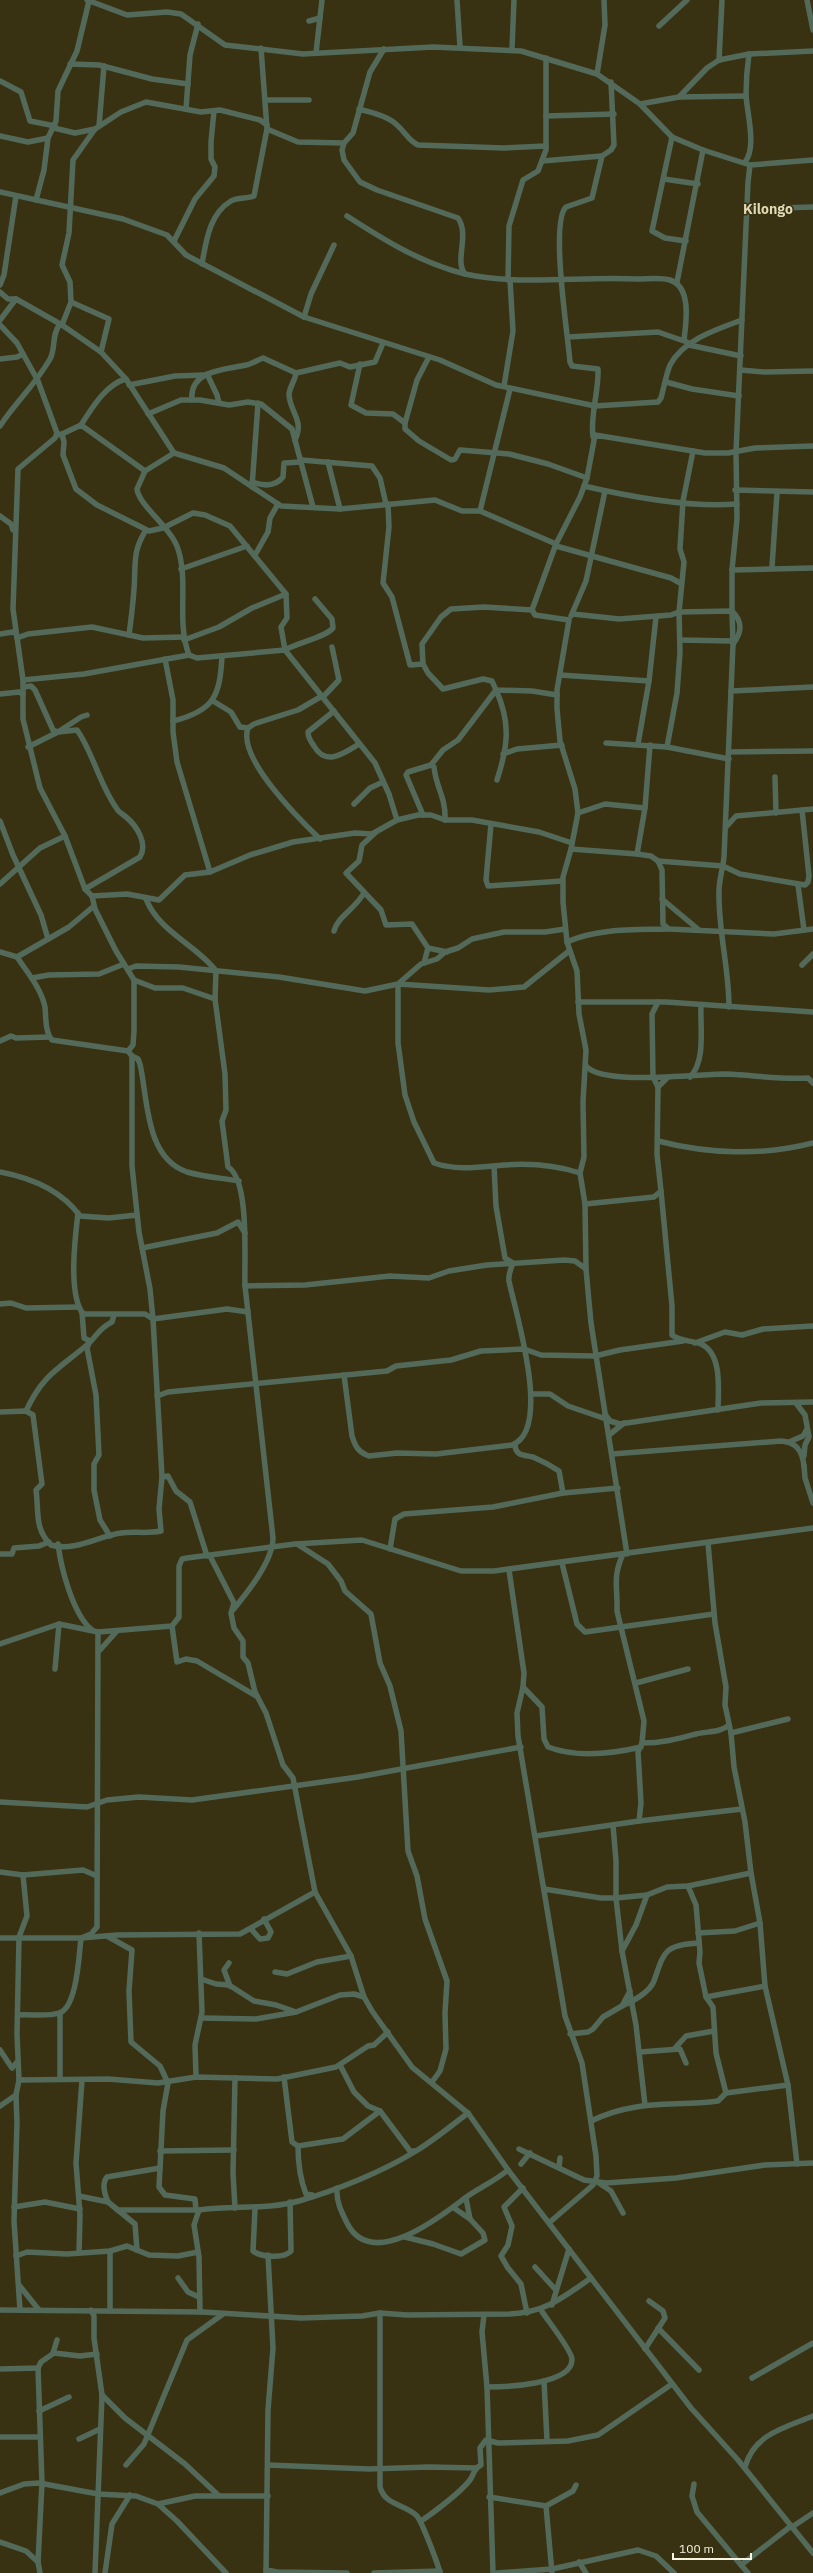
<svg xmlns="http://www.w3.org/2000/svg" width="813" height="2573" font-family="'IBM Plex Sans',sans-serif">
<rect width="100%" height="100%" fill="#383212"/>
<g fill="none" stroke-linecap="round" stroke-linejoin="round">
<g stroke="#536a5a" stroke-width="5.5">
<polyline points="87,0 127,15 167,12 181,14 225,45 303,54 433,47 521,51 597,74 640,104 672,137 703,150 750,165"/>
<polyline points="457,0 460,47"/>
<polyline points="807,0 813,30"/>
<polyline points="309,21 320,18"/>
<polyline points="659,26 687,0"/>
<polyline points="512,49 514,0"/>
<polyline points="316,53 322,0"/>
<polyline points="719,60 722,0"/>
<polyline points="70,64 99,65 152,79 188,84"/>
<polyline points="597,74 605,25 604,0"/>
<polyline points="0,81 21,92 30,121 55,126"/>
<polyline points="679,97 746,96"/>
<polyline points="266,100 309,100"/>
<polyline points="640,104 679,97 707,68 719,60 749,54 813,51"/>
<polyline points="186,109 190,55 198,24"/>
<path d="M 359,109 C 372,113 389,116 398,126 C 406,133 408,140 418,145 L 504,148 L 546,146"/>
<polyline points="546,116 614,114"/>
<polyline points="99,126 104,66"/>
<polyline points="54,128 75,133 95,129"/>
<polyline points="267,129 298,142 344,143 353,133 370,72 384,49"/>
<polyline points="0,136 28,142 48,138"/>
<polyline points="672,137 652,231 665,238 686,241"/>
<path d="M 344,143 L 342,150 L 344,160 L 360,182 L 377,190 L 458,218 C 470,235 454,261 465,274 C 522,286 579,276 637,279 C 648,279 660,277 670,280 C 692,287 686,323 684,340"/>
<polyline points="542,161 602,156"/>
<path d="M 745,162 C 757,148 747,113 746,95 C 746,81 747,68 749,54"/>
<polyline points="664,179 698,184"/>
<path d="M 0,192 L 123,219 L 167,235 L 186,255 L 304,317 L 440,360 L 496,385 L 595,406 L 658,402 L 661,398 C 664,387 666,375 670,365 C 683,340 717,329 742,320"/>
<polyline points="36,200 44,170 48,138 56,121 58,91 77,51 89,1"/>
<polyline points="746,209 813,207"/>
<path d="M 347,216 C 384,240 421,263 465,274"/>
<polyline points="174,241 195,199 214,176 215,167 211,159 211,142 214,111"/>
<path d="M 202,264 C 206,242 209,214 231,201 C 238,197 247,199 254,196 L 267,129 L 261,48"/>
<polyline points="508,280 509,226 523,180 538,171 546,150 546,58"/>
<polyline points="677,282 703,150"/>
<polyline points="0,285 4,275 16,196"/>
<polyline points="0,292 8,299 16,299 62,325 101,352 126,379 174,453 224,468 281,506 340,509 435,500 462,511 480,511 556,544"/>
<polyline points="71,302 109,319 101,352"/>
<polyline points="304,317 311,294 334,245"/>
<polyline points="0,320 16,299"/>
<polyline points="0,325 17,343 38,381 57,433"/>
<polyline points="62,325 71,302 70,282 62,265 69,233 73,160 95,129 121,112 146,102 201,112 220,110 260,120 267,125"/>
<polyline points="568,337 658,332 687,342"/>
<polyline points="689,345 741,356"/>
<polyline points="429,357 417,380 405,423 405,429 419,441 451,460 455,459 460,450 509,454 548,464 587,478"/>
<polyline points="0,359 17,357 23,354"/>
<polyline points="360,364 351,405 366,413 393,414 405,423"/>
<polyline points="740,370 765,372 813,371"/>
<polyline points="207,374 217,395 219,403"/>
<polyline points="666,382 692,389 739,396"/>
<polyline points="129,385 175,376 204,375"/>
<polyline points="504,386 513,331 510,280"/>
<path d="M 192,400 C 189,370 224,370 246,365 C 252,364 257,360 263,358 L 296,373 L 340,363 L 350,367 L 375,362 L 383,343"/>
<polyline points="148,414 181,400 200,400 229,405 248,402 261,404 292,429 313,507"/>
<path d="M 81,425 C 92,408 106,384 126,379"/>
<path d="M 0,426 C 16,402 35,385 50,359 C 56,349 51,335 60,324"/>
<path d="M 62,434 L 64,442 L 63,455 L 76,489 L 97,505 L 149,531 L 163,528 L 193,513 L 205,515 L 230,526 L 286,594 L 287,618 L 281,627 L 285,650 C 297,643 326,637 333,628 L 332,619 L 315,599"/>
<path d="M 593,437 C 590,414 599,392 598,369 L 572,366 L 570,362 C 568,336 550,222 566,207 L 592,198 L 602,156 L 611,150 L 614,145 L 611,82"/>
<path d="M 295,440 C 305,420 289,411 289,394 C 290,386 295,381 296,373"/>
<path d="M 174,453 L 145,471 L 137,489 C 139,506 171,527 178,549 C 189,583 176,621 189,655 L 197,658 L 285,650 L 375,763 L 389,794 L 397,820"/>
<polyline points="301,460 372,466 380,478 386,504"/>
<polyline points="328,462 340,509"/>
<path d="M 252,482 C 263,486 275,487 283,477 L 284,463 L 301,462"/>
<path d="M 584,486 C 631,497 688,508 737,504"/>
<polyline points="252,487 258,403"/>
<polyline points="735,490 813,492"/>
<polyline points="388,504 389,527 383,583 392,597 410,665 423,664 428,673 443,689 483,679 492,681 496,690 532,691 557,695"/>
<polyline points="480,511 510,389"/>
<polyline points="0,516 11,524 13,530"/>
<polyline points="556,546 671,578 680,583"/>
<polyline points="255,555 268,532 270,518 278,504"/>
<polyline points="772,567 777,493"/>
<polyline points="181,569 247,546"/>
<polyline points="732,570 813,568"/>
<polyline points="573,614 619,619 671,615 679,612 732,611 733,644"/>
<polyline points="571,616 586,581 605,491"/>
<polyline points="0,634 13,632 16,634"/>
<path d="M 129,635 C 131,620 133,604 134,589 C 136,564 132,552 146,530"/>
<polyline points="17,638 28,634 92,627 143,638 184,637"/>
<polyline points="184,640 219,627 252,608 286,594"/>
<polyline points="680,640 732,641"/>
<polyline points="165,659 173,700 173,732 177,762 210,872"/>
<polyline points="423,664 422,644 441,617 451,609 484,607 532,610"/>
<polyline points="560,675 649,681"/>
<polyline points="23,680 84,674 189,655"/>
<polyline points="24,687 31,686 35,690 53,730 58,732 81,717 87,715"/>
<path d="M 496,690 C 511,723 508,746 497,780"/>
<polyline points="731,691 813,687"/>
<polyline points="0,694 19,692 23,694"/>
<polyline points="323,697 339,680 332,647"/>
<polyline points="213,701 231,712 240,727 248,728"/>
<path d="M 334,711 L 308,732 C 308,738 311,742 314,746 C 326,767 344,753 359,744"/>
<path d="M 173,721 C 214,711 220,696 222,656"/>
<polyline points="606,743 667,747 729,759"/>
<polyline points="638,744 649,681 656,617"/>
<path d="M 28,747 L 58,732 L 77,730 C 93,752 99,784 117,809 C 119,813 123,814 126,817 C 137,826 148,844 140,857 L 85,889"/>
<polyline points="667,747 677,693 680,652 679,612 684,562 680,549 683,501 693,451"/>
<polyline points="729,752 813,751"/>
<polyline points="503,754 517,749 562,745"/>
<polyline points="775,777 776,813"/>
<polyline points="354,804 370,788 383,782"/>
<polyline points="578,813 605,804 645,808"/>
<polyline points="423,815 406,775 408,772 431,765"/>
<path d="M 445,820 C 446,797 436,788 434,767 L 431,765 L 443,750 L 458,740 L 496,690"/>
<polyline points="0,821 13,855 41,915 48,939"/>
<polyline points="491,824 486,880 488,886 562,881"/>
<polyline points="726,827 736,816 813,809"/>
<polyline points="375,833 362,845 359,861 346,873 381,910 386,925 412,924 428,948 447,952"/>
<path d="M 320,839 C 300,820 237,758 248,728 L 254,724 L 298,710 L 322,696"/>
<polyline points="571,849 637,854 651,856 658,861 662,870 663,924 669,929 774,934 813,929"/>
<polyline points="637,854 645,808 650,745"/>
<polyline points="658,861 723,866 740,874 805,885 808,882 809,876 802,810"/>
<polyline points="0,884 40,848 65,836"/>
<polyline points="798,885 804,930"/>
<polyline points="92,896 127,894 159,900 185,875 210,872 250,855 293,842 355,833 372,834 397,820 418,815 431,815 445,820 472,820 539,832 572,843"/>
<path d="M 146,899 C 159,932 198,946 216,971 L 215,999 L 225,1074 L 226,1110 L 222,1121 L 228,1167 C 250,1180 244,1260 245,1286 L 273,1538 C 273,1561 247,1593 233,1610"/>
<polyline points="662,899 699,930"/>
<path d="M 565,929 L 545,932 L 504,932 L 472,939 L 458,948 L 445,952 L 437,959 L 421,964 L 398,984 L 398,1043 L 405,1095 L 414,1122 L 434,1163 C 457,1171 480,1167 504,1165 C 531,1163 555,1165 580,1173"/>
<path d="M 334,931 C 338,916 355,909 364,893"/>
<path d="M 567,942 C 597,928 635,930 668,929"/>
<path d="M 0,952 L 17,957 C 27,972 41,988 45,1007 C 46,1017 45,1032 52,1040 L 128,1051"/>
<polyline points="17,957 69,927 94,906"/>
<polyline points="424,963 428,948"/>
<polyline points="802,965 813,954"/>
<polyline points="128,969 136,966 179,967 279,977 365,991 398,984 489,990 524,987 569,951"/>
<polyline points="32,978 49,975 99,974 124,964"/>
<polyline points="134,980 155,988 183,988 215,999"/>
<polyline points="578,1002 666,1002 813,1012"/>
<path d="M 729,1007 C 729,968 718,930 719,891 C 719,880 723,868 724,857 L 733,644 C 742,632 743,622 732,611 L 732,570 L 737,519 L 736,452 L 748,182 L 750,165 L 813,160"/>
<polyline points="0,1041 11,1036 16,1038 49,1037"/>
<path d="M 132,1056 L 138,1059 L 140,1064 C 148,1099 145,1158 187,1172 C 204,1177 222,1178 239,1181"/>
<path d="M 586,1066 C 602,1086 698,1074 726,1074 C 754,1075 780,1080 808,1078 L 813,1083"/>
<path d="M 690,1077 C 706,1061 700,1027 701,1006"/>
<polyline points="658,1087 653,1077 652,1014 658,1002"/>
<path d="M 658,1141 C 708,1154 763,1156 813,1143"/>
<path d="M 0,1172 C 32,1178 61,1190 80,1216 L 109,1218 L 137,1215 L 137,1217"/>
<path d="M 661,1191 L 672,1306 L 672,1335 C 681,1342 691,1340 701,1344 C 723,1354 718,1391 718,1410"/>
<polyline points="585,1204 654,1197 661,1191 657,1154 658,1087 667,1078"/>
<path d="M 78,1213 C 75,1238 68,1294 83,1314 L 145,1314 L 153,1319 L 227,1309 L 248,1312"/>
<polyline points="142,1248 217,1233 238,1222 245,1233"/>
<polyline points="245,1286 305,1285 390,1276 429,1278 449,1271 487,1265 564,1260 575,1261 586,1269"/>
<polyline points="0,1304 11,1303 26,1308 79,1307"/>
<polyline points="82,1312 84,1338 90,1341 87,1348 96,1395 99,1455 94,1464 94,1490 100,1520 110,1536"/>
<polyline points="695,1343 725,1332 742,1335 763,1329 813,1326"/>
<path d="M 344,1375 L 352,1436 C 355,1446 358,1452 369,1456 L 397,1453 L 436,1454 L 512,1445 C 553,1430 515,1311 509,1281 C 508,1275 511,1268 513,1263 L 505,1258 L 496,1206 L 494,1166"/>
<polyline points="532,1394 550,1394 568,1406 606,1419"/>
<polyline points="157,1396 168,1392 387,1371 396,1366 451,1360 481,1351 524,1349 541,1355 595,1356 620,1350 683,1341"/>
<polyline points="796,1403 805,1415 809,1437 805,1445 804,1456"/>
<path d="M 26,1411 C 43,1374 59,1369 88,1344 C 98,1335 98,1329 112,1322 L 114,1315"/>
<path d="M 0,1412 L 26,1411 L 33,1415 L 42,1484 L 36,1490 C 39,1510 34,1529 51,1545 C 75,1552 98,1536 121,1533 C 135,1531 146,1534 161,1531 L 159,1509 L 162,1477 L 153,1319 L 150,1289 L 139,1232 L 132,1166 L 132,1056 L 128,1051 L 133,1045 L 134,1031 L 134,980 L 116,951 L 95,909 L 92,896 L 85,889 L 65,836 L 40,788 L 23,719 L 23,680 L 13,609 L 18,469 L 55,438 L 57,433 L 60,435 L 81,425 L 145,471"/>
<polyline points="605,1414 610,1421 620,1424 761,1403 813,1402"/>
<polyline points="609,1435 624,1423"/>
<polyline points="789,1442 803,1436 807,1429"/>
<path d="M 515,1444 C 515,1456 524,1455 533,1457 C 540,1460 553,1467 559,1471 L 563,1493"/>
<path d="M 612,1454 L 781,1441 C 797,1442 803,1452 804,1467"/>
<polyline points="804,1465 805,1478 813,1503"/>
<polyline points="162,1477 168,1476 176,1491 190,1502 207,1556"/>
<polyline points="708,1543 715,1623 726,1687 725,1705 731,1733 734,1767 745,1822 751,1873 760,1923 765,1986 788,2085 797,2164"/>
<path d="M 58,1544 C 61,1568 73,1615 92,1630"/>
<polyline points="297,1544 328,1564 341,1581 345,1591 371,1614 380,1663 390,1686 401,1731 408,1851 417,1876 425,1919 447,1981 445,2013 446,2049 440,2071 432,2082"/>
<polyline points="390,1549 395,1519 404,1514 493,1507 563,1493 618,1488"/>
<polyline points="0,1554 12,1554 14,1548 39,1546 49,1542"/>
<polyline points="627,1554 591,1323 586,1269 585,1204 580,1173 584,1157 583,1102 586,1050 579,1014 577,971 567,942 563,902 563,877 571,849 578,813 575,789 560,741 557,709 557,690 569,620 535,615 532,610 556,544 580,497 587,478 595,435 705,453 728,453 755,448 813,446"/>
<polyline points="210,1556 234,1603 231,1613 234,1628 243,1641 243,1657 248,1663 255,1692 266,1713 283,1765 293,1778 315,1892 351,1956 364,1997 372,2011 412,2067 468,2113 508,2170 691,2408 738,2460 813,2553"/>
<polyline points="562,1563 577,1624 585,1632 714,1614"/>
<polyline points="509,1570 524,1673 523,1687 517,1713 518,1736 565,2016 582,2063 596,2156 597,2176 593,2185 550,2222"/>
<polyline points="172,1626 177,1662 186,1659 197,1661 256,1696"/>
<polyline points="0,1644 59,1624 98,1632 172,1626 179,1617 179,1566 182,1559 187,1558 295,1544 362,1540 461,1571 494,1571 813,1528"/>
<polyline points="100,1650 117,1631"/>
<polyline points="55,1669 59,1624"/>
<polyline points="636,1683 688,1669"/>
<path d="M 523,1687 L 542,1707 L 544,1739 L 548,1747 C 577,1758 611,1754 641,1747"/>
<polyline points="731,1733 788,1719"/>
<path d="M 642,1743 C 662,1743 677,1739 696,1734 C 707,1731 720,1733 729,1725"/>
<polyline points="0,1802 87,1807 107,1800 139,1797 192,1800 358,1777 521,1747"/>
<polyline points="639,1821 742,1809"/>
<polyline points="613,1825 616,1861 616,1898 622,1951 636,2025 645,2105"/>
<path d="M 536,1836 L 639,1821 L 641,1803 L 638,1752 L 642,1743 L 644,1721 L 617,1611 C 618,1588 612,1578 623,1554"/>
<polyline points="0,1872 23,1875 83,1870 97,1876"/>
<polyline points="544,1889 601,1898 616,1898 647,1895 667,1887 688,1886 751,1873"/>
<polyline points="251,1929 260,1939 268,1938 271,1932 264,1919"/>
<polyline points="698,1933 735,1931 760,1923"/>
<polyline points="107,1936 132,1950 129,1991 131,2042 160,2066 168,2083 163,2111 159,2187 165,2195 195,2199 196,2210"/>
<polyline points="0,1938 81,1938 117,1935 240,1934 315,1892"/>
<polyline points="622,1951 636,1925 647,1895"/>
<polyline points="229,1963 224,1970 230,1986"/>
<polyline points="275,1972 287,1974 317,1962 351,1956"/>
<polyline points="201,1979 216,1984 229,1985 254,2001 276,2005 296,2012 340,1995 354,1994 364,1997"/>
<polyline points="706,1997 765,1986"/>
<path d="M 622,2006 C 632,2002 650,1992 654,1981 C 664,1952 664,1945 698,1943"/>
<path d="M 18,2015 C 31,2014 47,2017 59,2013 C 77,2008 79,1955 81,1938 L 91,1934 L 97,1927 L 98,1632"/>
<polyline points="201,2018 256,2019 296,2012"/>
<polyline points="570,2034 588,2032 593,2029 603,2017 622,2006 630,1991"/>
<polyline points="675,2048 686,2036 714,2031"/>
<polyline points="0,2050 12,2068 18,2061"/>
<polyline points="640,2052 680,2049 686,2063"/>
<polyline points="340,2065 354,2092 368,2106 380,2111 410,2151 415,2151"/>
<polyline points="196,2077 195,2045 202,2012 199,1933"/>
<path d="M 284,2077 L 292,2142 L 298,2146 C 298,2162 300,2179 306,2194 L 312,2195"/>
<polyline points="60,2079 60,2013"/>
<polyline points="19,2080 108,2079 158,2083 196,2077 277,2079 336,2067 368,2046 374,2045 388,2032"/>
<polyline points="726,2093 788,2085"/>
<polyline points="0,2106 16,2095"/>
<path d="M 591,2121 C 636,2099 671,2107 718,2101 L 726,2093 L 716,2053 L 713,2007 L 706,1997 L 699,1963 L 700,1952 L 696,1905 L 688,1886"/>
<polyline points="298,2146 343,2139 380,2111"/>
<polyline points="519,2149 584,2180 606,2183 676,2178 765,2165 813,2163"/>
<polyline points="160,2151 234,2150"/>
<polyline points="521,2164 530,2153"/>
<polyline points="559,2167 560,2158"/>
<polyline points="596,2181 611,2191 623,2213"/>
<path d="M 337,2188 C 336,2201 341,2211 347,2223 C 371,2271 439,2218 465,2198 C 479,2188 495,2181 508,2170"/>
<polyline points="523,2188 504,2207 512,2226 508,2245 501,2256 508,2268 521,2284 527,2313"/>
<polyline points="79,2196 108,2202 135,2224 137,2250"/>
<path d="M 108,2202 C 105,2195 101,2184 107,2177 L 160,2168"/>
<polyline points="14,2207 45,2202 80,2209"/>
<polyline points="235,2208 233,2173 235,2078"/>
<polyline points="454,2208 470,2219"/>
<path d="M 255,2209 L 253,2251 C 261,2257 284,2259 291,2251 L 290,2202"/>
<polyline points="118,2210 199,2210"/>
<polyline points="405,2237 433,2244 461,2254 485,2240 483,2233 470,2219 466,2198"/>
<polyline points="79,2253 80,2215 76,2163 82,2080"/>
<polyline points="16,2256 27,2252 67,2254 110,2251 127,2246 149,2255 178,2256 198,2252"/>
<polyline points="535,2267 555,2289"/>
<polyline points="178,2278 188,2292 199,2297"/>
<polyline points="19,2285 39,2310"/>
<polyline points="552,2305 569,2249"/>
<path d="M 0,2310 L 203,2312 L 301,2318 L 362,2316 L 380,2313 L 407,2315 L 510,2314 C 546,2312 562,2298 591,2278"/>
<polyline points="20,2310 14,2221 17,2123 16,2095 19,2080 17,2034 19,1937 27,1916 23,1875"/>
<polyline points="91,2310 94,2316 94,2338 102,2395 95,2573"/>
<polyline points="110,2311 110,2251"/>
<path d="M 200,2312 L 199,2257 L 194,2225 L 199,2210 C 232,2205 266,2210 299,2201 C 337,2190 382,2172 416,2151 C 434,2140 451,2126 468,2113"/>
<path d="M 380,2313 L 380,2487 C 385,2506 406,2504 417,2516 C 422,2522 438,2564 440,2573"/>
<polyline points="484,2315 482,2332 487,2387 493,2573"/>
<polyline points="658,2328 699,2370"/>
<polyline points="645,2349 665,2318 663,2311 649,2301"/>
<polyline points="53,2353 57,2340"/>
<polyline points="38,2368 42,2483 38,2562 40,2573"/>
<polyline points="0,2369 38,2368 41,2362 54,2353 80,2356 97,2354"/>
<polyline points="752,2378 813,2343"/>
<polyline points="544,2381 547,2440"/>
<path d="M 487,2387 C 504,2387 573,2385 572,2359 C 571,2349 547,2320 541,2310"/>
<polyline points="102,2395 125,2418 185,2464 218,2495"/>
<polyline points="39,2411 69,2397"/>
<polyline points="0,2437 40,2437"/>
<polyline points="79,2439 100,2429"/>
<polyline points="126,2465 144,2444 187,2340 223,2314"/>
<polyline points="268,2465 369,2469 429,2467 476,2468"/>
<path d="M 745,2467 C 754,2434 784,2428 813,2416"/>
<polyline points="694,2484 692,2496 697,2512 741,2565 791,2526"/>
<polyline points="0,2493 24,2484 39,2483 98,2494 136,2496 158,2504 195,2496 268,2496"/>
<polyline points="489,2497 546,2506 552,2573"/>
<polyline points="158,2504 177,2521 226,2573"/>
<polyline points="546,2506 573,2491 576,2485"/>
<path d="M 421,2521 C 433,2513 461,2492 470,2480 C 474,2475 473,2469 481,2465 L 480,2448 L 486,2440 L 498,2443 L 568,2441 L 598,2435 L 672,2384"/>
<polyline points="792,2527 813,2513"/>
<polyline points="0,2542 26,2551 38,2562"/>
<polyline points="579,2562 586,2573"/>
<polyline points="741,2565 748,2573"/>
<polyline points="266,2570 277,2572 347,2573"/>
<polyline points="105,2573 112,2524 130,2495"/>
<polyline points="266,2573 268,2410 273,2348 268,2255"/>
<polyline points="374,2573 440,2571"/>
<polyline points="497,2573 552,2569 638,2550 656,2556 674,2573"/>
</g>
</g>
<g text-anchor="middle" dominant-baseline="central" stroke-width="3" stroke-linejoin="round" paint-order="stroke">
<g font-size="14" font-weight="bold" fill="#e1dab5" stroke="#383212">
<text x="768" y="209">Kilongo</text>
</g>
</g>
<path d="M673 2553v6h78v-6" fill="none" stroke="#f7f4e1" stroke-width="2"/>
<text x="679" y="2553" font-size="12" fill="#f7f4e1" stroke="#383212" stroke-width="3" paint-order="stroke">100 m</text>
</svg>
